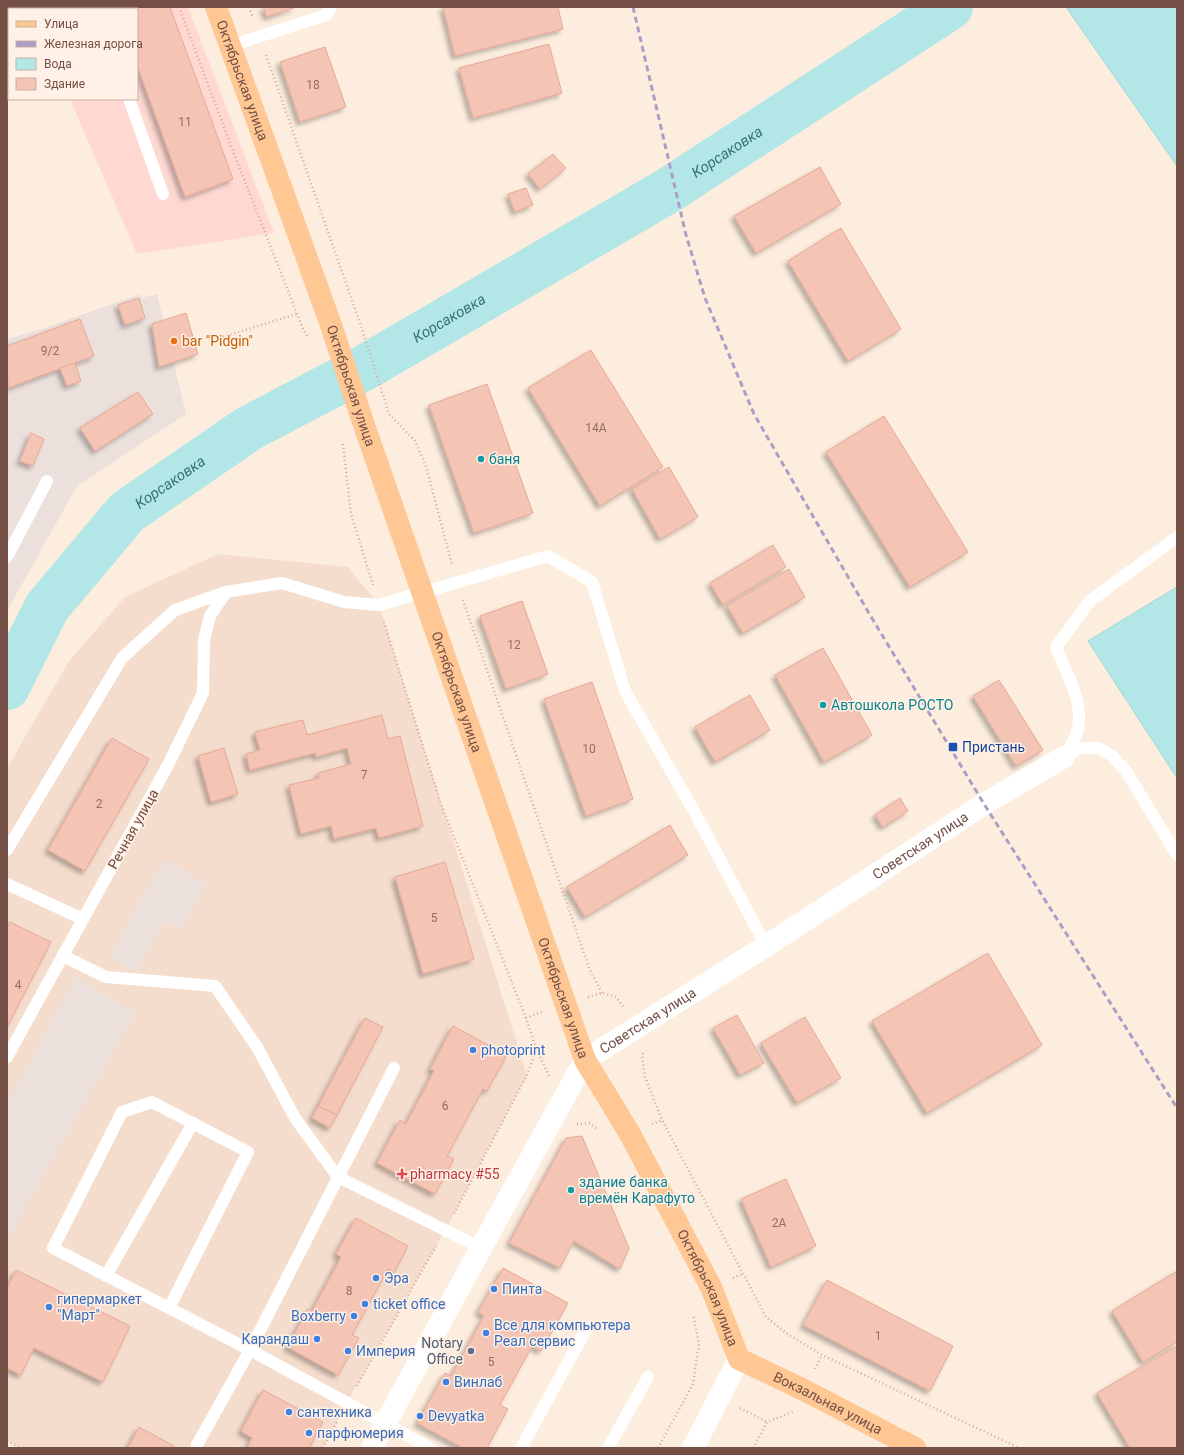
<svg xmlns="http://www.w3.org/2000/svg" width="1184" height="1455" font-family="Roboto,sans-serif">
<defs>
<filter id="shadow"><feDropShadow dx="-3.5" dy="3.5" stdDeviation="2" flood-color="#0004"/></filter>
</defs>
<rect width="100%" height="100%" fill="#fdedde"/>
<polygon fill="#f5ddcd" points="218,554 348,567 379,605 527,1075 445,1231 347,1402 323,1448 20,1448 7,1441 7,768 69,661 125,597"/>
<polygon fill="#fed8d1" points="7,7 188,7 274,233 137,254 70,99 137,99 137,9 9,9 9,94 7,95"/>
<g fill="#ebe0db">
<polygon points="140,294 142,298 157,294 186,414 77,486 7,611 7,339 45,328"/>
<polygon points="163,859 207,884 182,930 165,921 137,972 109,957"/>
<polygon points="76,977 136,1013 7,1240 7,1103"/>
</g>
<g fill="#b3e7e7" stroke="#98d9d9">
<polygon points="1066,7 1177,7 1177,166"/>
<polygon points="1177,587 1177,778 1088,641"/>
</g>
<g fill="none" stroke-linecap="round" stroke-linejoin="round">
<path stroke="#b3e7e7" stroke-width="46" id="s1" d="M 7,687 L 47,607 L 127,512 L 248,429 L 364,368 L 669,190 L 950,7"/>
</g>
<g fill="#f4c5b5" stroke="#e7a895" filter="url(#shadow)">
<polygon points="116,7 170,7 233,179 185,197 137,65 137,9 116,9"/>
<polygon points="263,7 296,7 267,17"/>
<polygon points="443,7 558,7 563,29 455,56"/>
<polygon points="549,44 562,93 473,118 459,68"/>
<polygon points="325,47 346,107 300,122 280,62"/>
<polygon points="553,154 566,168 540,189 528,174"/>
<polygon points="820,167 841,204 756,253 734,216"/>
<polygon points="526,188 533,205 515,212 508,194"/>
<polygon points="841,228 901,329 848,361 788,261"/>
<polygon points="139,298 145,318 125,325 118,305"/>
<polygon points="186,313 198,354 159,367 152,324"/>
<polygon points="80,319 94,356 8,388 7,346"/>
<polygon points="591,350 663,467 600,506 528,388"/>
<polygon points="75,363 81,381 67,386 60,368"/>
<polygon points="487,384 533,513 474,533 429,405"/>
<polygon points="138,392 153,414 95,451 80,428"/>
<polygon points="884,416 968,552 910,587 826,452"/>
<polygon points="31,433 44,439 33,466 20,461"/>
<polygon points="669,467 698,517 660,539 632,489"/>
<polygon points="773,545 786,567 723,605 710,583"/>
<polygon points="789,569 805,597 743,633 727,606"/>
<polygon points="522,601 548,674 506,689 480,616"/>
<polygon points="823,648 872,735 824,762 775,675"/>
<polygon points="999,680 1043,750 1016,766 973,696"/>
<polygon points="592,682 633,799 586,816 544,699"/>
<polygon points="750,695 770,730 715,762 695,727"/>
<polygon points="382,715 388,739 400,736 423,826 379,838 376,828 334,839 331,826 301,834 289,785 319,778 318,773 351,764 347,748 316,757 315,753 250,770 246,754 260,750 255,732 303,720 307,735"/>
<polygon points="112,738 149,759 85,871 48,850"/>
<polygon points="224,748 238,794 211,802 198,756"/>
<polygon points="900,798 908,811 883,827 875,815"/>
<polygon points="670,825 688,855 585,917 567,887"/>
<polygon points="445,862 474,959 423,974 395,877"/>
<polygon points="10,922 51,942 7,1027 7,928"/>
<polygon points="988,953 1042,1045 927,1113 872,1021"/>
<polygon points="737,1015 764,1063 740,1075 713,1028"/>
<polygon points="805,1017 841,1078 797,1103 761,1043"/>
<polygon points="365,1018 383,1027 337,1115 318,1106"/>
<polygon points="453,1026 507,1055 487,1091 483,1089 447,1156 454,1159 435,1194 377,1163 400,1120 406,1124 434,1071 430,1069"/>
<polygon points="318,1106 337,1115 330,1128 312,1118"/>
<polygon points="582,1136 629,1248 620,1269 574,1241 560,1268 509,1243 566,1138"/>
<polygon points="786,1179 816,1246 771,1267 741,1199"/>
<polygon points="356,1218 408,1246 394,1273 388,1269 352,1335 359,1338 338,1375 287,1347 308,1309 312,1311 341,1257 336,1254"/>
<polygon points="503,1268 568,1303 541,1351 532,1346 500,1405 508,1409 487,1448 463,1448 417,1423 445,1373 451,1376 484,1316 478,1312"/>
<polygon points="16,1270 130,1326 103,1382 34,1348 21,1375 7,1368 7,1288"/>
<polygon points="1177,1271 1177,1342 1143,1362 1112,1311"/>
<polygon points="827,1280 953,1346 930,1391 803,1325"/>
<polygon points="1177,1346 1177,1448 1130,1448 1097,1393"/>
<polygon points="263,1390 323,1422 309,1448 247,1448 252,1438 241,1431"/>
<polygon points="139,1427 174,1446 173,1448 128,1448"/>
</g>
<g fill="none" stroke-linecap="round" stroke-linejoin="round">
<g stroke="#d8a899" stroke-width="2.5" stroke-dasharray="1 3" stroke-linecap="butt">
<polyline points="179,7 231,146 303,329 308,337"/>
<polyline points="249,7 253,18"/>
<polyline points="266,55 361,326 389,414 415,441 426,466 452,565"/>
<polyline points="219,338 297,314"/>
<polyline points="343,444 351,514 373,585"/>
<polyline points="463,600 589,968 602,993"/>
<polyline points="384,622 441,804 526,1018 535,1045 532,1062 527,1075 454,1214"/>
<polyline points="588,997 602,993 616,997 624,1008"/>
<polyline points="526,1018 544,1011"/>
<polyline points="535,1046 549,1076"/>
<polyline points="643,1053 642,1055 645,1077 662,1120 766,1317 786,1333 822,1355 1019,1448"/>
<polyline points="577,1124 590,1123 598,1130"/>
<polyline points="652,1124 662,1120"/>
<polyline points="733,1278 742,1274"/>
<polyline points="815,1369 822,1355"/>
<polyline points="357,1386 436,1246"/>
<polyline points="740,1408 767,1422"/>
<polyline points="7,1441 20,1448"/>
<polyline points="323,1448 338,1420"/>
<polyline points="658,1448 693,1384 699,1344 693,1314"/>
<polyline points="753,1448 767,1422 793,1412"/>
</g>
<g stroke="#fff" stroke-width="12">
<polyline points="100,9 101,7"/>
<polyline points="230,46 326,15 331,7"/>
<polyline points="129,99 163,194"/>
<polyline points="7,557 47,481"/>
<path d="M 1064,757 C 1070,746 1079,734 1079,720 C 1080,695 1065,670 1056,647 L 1090,601 L 1177,537"/>
<polyline points="1065,757 1079,748 1099,748 1112,756 1126,771 1177,855"/>
<polyline points="7,850 122,658 175,610 226,592 282,583 344,602 379,605 548,556 592,582 625,691 694,811 766,946"/>
<polyline points="7,884 83,919"/>
<polyline points="63,956 106,977 215,986 257,1047 295,1118 338,1177 481,1248"/>
<polyline points="7,1057 168,765 203,693 204,640 210,616 226,592"/>
<polyline points="106,1276 193,1123"/>
<polyline points="169,1308 248,1152 152,1102 122,1112 53,1248 250,1350 430,1448"/>
<polyline points="197,1445 250,1350 394,1068"/>
<polyline points="521,1448 587,1328"/>
<polyline points="608,1448 648,1377"/>
</g>
<path stroke="#fff" stroke-width="22" id="s2" d="M 585,1060 L 766,946 L 984,804 L 1064,757"/>
<polyline stroke="#fff" stroke-width="22" points="372,1448 481,1248 585,1060"/>
<polyline stroke="#fff" stroke-width="22" points="693,1448 739,1359"/>
<path stroke="#ffc794" stroke-width="22" id="s3" d="M 216,7 L 331,325 L 364,425 L 585,1060 L 630,1134 L 711,1287 L 739,1359 L 804,1390 L 915,1448"/>
<polyline stroke="#ad9ec6" stroke-width="3" stroke-dasharray="6 4" stroke-linecap="butt" points="633,7 686,235 705,298 754,414 870,615 984,804 1177,1108"/>
</g>
<circle fill="#e8710a" stroke="#fff1e6" stroke-width="1.5" cx="174" cy="341" r="4"/>
<g fill="#0f9aa8" stroke="#fff1e6" stroke-width="1.5">
<circle cx="481" cy="459" r="4"/>
<circle cx="823" cy="705" r="4"/>
<circle cx="571" cy="1190" r="4"/>
</g>
<rect fill="#1a4fb4" stroke="#fff1e6" stroke-width="1.5" x="948" y="742" width="10" height="10" rx="2"/>
<g fill="#3f7fe0" stroke="#fff1e6" stroke-width="1.5">
<circle cx="473" cy="1050" r="4"/>
<circle cx="376" cy="1278" r="4"/>
<circle cx="494" cy="1289" r="4"/>
<circle cx="365" cy="1304" r="4"/>
<circle cx="49" cy="1307" r="4"/>
<circle cx="354" cy="1316" r="4"/>
<circle cx="486" cy="1333" r="4"/>
<circle cx="317" cy="1339" r="4"/>
<circle cx="348" cy="1351" r="4"/>
<circle cx="446" cy="1382" r="4"/>
<circle cx="289" cy="1412" r="4"/>
<circle cx="420" cy="1416" r="4"/>
<circle cx="309" cy="1433" r="4"/>
</g>
<path fill="#e0444e" stroke="#fff1e6" stroke-width="1.5" d="M400 1168h4v4h4v4h-4v4h-4v-4h-4v-4h4z"/>
<circle fill="#5c6f8a" stroke="#fff1e6" stroke-width="1.5" cx="471" cy="1351" r="4"/>
<g text-anchor="middle" dominant-baseline="central" stroke-width="3" stroke-linejoin="round" paint-order="stroke">
<g font-size="12" fill="#946c62">
<text x="313" y="85">18</text>
<text x="185" y="122">11</text>
<text x="50" y="351">9/2</text>
<text x="596" y="428">14А</text>
<text x="514" y="645">12</text>
<text x="589" y="749">10</text>
<text x="364" y="775">7</text>
<text x="99" y="804">2</text>
<text x="434" y="918">5</text>
<text x="18" y="985">4</text>
<text x="445" y="1106">6</text>
<text x="779" y="1223">2А</text>
<text x="349" y="1291">8</text>
<text x="878" y="1336">1</text>
<text x="491" y="1362">5</text>
</g>
<g font-size="14" fill="#744f46" stroke="#fff1e6">
<text stroke="none"><textPath href="#s3" startOffset="78">Октябрьская улица</textPath></text>
<text stroke="none"><textPath href="#s3" startOffset="402">Октябрьская улица</textPath></text>
<text stroke="none"><textPath href="#s3" startOffset="726">Октябрьская улица</textPath></text>
<text transform="translate(133 829) rotate(-61)">Речная улица</text>
<text stroke="none"><textPath href="#s2" startOffset="398">Советская улица</textPath></text>
<text stroke="none"><textPath href="#s3" startOffset="1050">Октябрьская улица</textPath></text>
<text stroke="none"><textPath href="#s2" startOffset="74">Советская улица</textPath></text>
<text stroke="none"><textPath href="#s3" startOffset="1375">Октябрьская улица</textPath></text>
<text stroke="none"><textPath href="#s3" startOffset="1552">Вокзальная улица</textPath></text>
</g>
<g font-size="14" fill="#c56008" stroke="#fff1e6" text-anchor="start">
<text x="182" y="341">bar "Pidgin"</text>
</g>
<g font-size="14" fill="#0d838f" stroke="#fff1e6" text-anchor="start">
<text x="489" y="459">баня</text>
<text x="831" y="705">Автошкола РОСТО</text>
<text x="579" y="1182">здание банка<tspan x="579" dy="16">времён Карафуто</tspan></text>
</g>
<g font-size="14" fill="#164399" stroke="#fff1e6" text-anchor="start">
<text x="962" y="747">Пристань</text>
</g>
<g font-size="14" fill="#366cbe" stroke="#fff1e6" text-anchor="start">
<text x="481" y="1050">photoprint</text>
<text x="384" y="1278">Эра</text>
<text x="502" y="1289">Пинта</text>
<text x="57" y="1299">гипермаркет<tspan x="57" dy="16">"Март"</tspan></text>
<text x="373" y="1304">ticket office</text>
<text x="346" y="1316" text-anchor="end">Boxberry</text>
<text x="494" y="1325">Все для компьютера<tspan x="494" dy="16">Реал сервис</tspan></text>
<text x="309" y="1339" text-anchor="end">Карандаш</text>
<text x="356" y="1351">Империя</text>
<text x="454" y="1382">Винлаб</text>
<text x="297" y="1412">сантехника</text>
<text x="428" y="1416">Devyatka</text>
<text x="317" y="1433">парфюмерия</text>
</g>
<g font-size="14" fill="#be3a42" stroke="#fff1e6" text-anchor="start">
<text x="410" y="1174">pharmacy #55</text>
</g>
<g font-size="14" fill="#4e5e75" stroke="#fff1e6" text-anchor="end">
<text x="463" y="1343">Notary<tspan x="463" dy="16">Office</tspan></text>
</g>
<g font-size="15" font-style="italic" fill="#367374" stroke="#fff1e6">
<text stroke="none"><textPath href="#s1" startOffset="914">Корсаковка</textPath></text>
<text stroke="none"><textPath href="#s1" startOffset="590">Корсаковка</textPath></text>
<text stroke="none"><textPath href="#s1" startOffset="266">Корсаковка</textPath></text>
</g>
</g>
<rect width="1184" height="1455" fill="none" stroke="#744f46" stroke-width="16"/>
<rect x="8" y="8" width="130" height="92" fill="#fff1e6" stroke="#c7b0a6"/>
<rect x="16" y="21" width="20" height="6" fill="#ffc794" stroke="#c7b0a6"/>
<text x="44" y="28" font-size="12" fill="#744f46">Улица</text>
<rect x="16" y="41" width="20" height="6" fill="#ad9ec6" stroke="#c7b0a6"/>
<text x="44" y="48" font-size="12" fill="#744f46">Железная дорога</text>
<rect x="16" y="58" width="20" height="12" fill="#b3e7e7" stroke="#c7b0a6"/>
<text x="44" y="68" font-size="12" fill="#744f46">Вода</text>
<rect x="16" y="78" width="20" height="12" fill="#f4c5b5" stroke="#c7b0a6"/>
<text x="44" y="88" font-size="12" fill="#744f46">Здание</text>
</svg>
